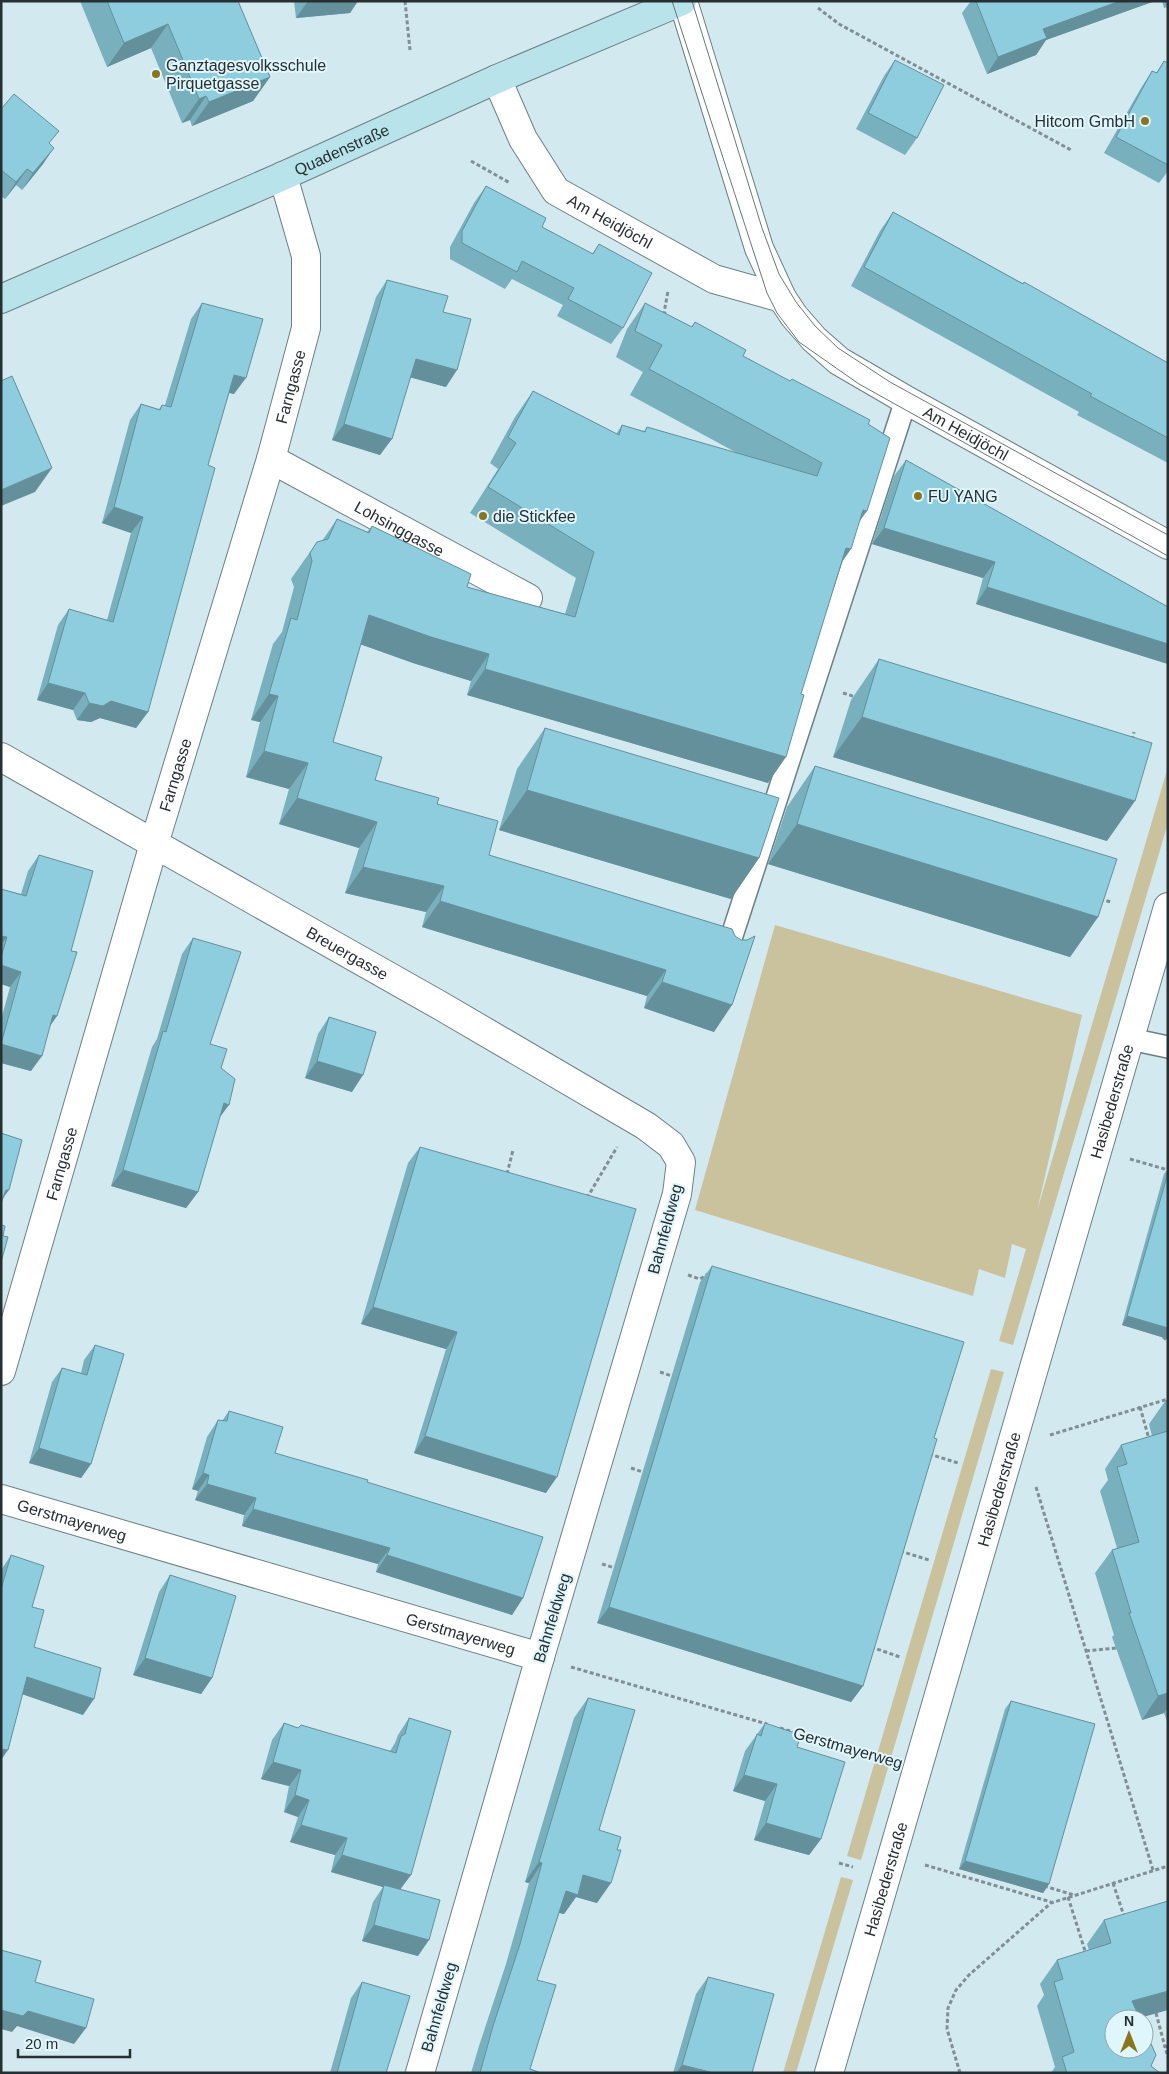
<svg xmlns="http://www.w3.org/2000/svg" width="1169" height="2074" font-family="Arial,sans-serif">
<rect width="100%" height="100%" fill="#d2e9ef"/>
<g fill="#cac19d">
<polygon points="1168,767 1168,823 1013,1345 999,1341 1026,1249 1012,1244 1005,1278 979,1269 973,1296 695,1210 775,925 1082,1015 1037,1211"/>
<polygon points="991,1369 1004,1372 861,1860 847,1856"/>
<polygon points="841,1877 853,1880 796,2073 783,2073"/>
</g>
<g fill="none" stroke-linecap="round" stroke-linejoin="round">
<g stroke="#6b8085" stroke-width="24">
<g id="lane">
<polyline points="726,954 906,400"/>
<polyline points="1130,1039 1168,1047"/>
</g>
</g>
<g stroke="#6b8085" stroke-width="30">
<g id="street">
<path id="s1" d="M 683,1 L 759,248 L 782,298 L 794,316 L 814,339 L 839,361 L 906,400 L 1168,545"/>
<path id="s2" d="M 497,79 L 523,139 L 556,191 L 714,279 L 782,298"/>
<path id="s3" d="M 271,459 L 528,598"/>
<path id="s4" d="M 1,757 L 441,1006 L 646,1126 L 671,1145 L 681,1162 L 677,1194 L 540,1657 L 420,2073"/>
<path id="s5" d="M 1,1371 L 154,844 L 271,459 L 306,328 L 306,256 L 283,176"/>
<path id="s6" d="M 1,1499 L 540,1657"/>
<path id="s7" d="M 829,2073 L 1168,907"/>
</g>
</g>
<g stroke="#6b8085" stroke-width="30">
<g id="secondary">
<path id="s8" d="M 1,299 L 283,176 L 497,79 L 682,1"/>
</g>
</g>
<g stroke="#808f94" stroke-width="3" stroke-dasharray="4 2.5" stroke-linecap="butt">
<polyline points="405,1 410,50"/>
<polyline points="818,8 839,24 1071,150"/>
<polyline points="471,161 510,183"/>
<polyline points="666,314 664,313 668,291"/>
<polyline points="843,693 856,697"/>
<polyline points="1132,740 1134,732"/>
<polyline points="1100,899 1111,902"/>
<polyline points="1130,1159 1168,1170"/>
<polyline points="507,1174 513,1150"/>
<polyline points="587,1198 617,1147"/>
<polyline points="688,1275 700,1279 708,1274"/>
<polyline points="1163,1337 1168,1341"/>
<polyline points="660,1372 675,1377"/>
<polyline points="1140,1407 1149,1439"/>
<polyline points="1050,1435 1168,1399"/>
<polyline points="929,1454 958,1463"/>
<polyline points="631,1468 646,1473"/>
<polyline points="1036,1487 1153,1870"/>
<polyline points="900,1551 929,1560"/>
<polyline points="602,1564 618,1569"/>
<polyline points="871,1647 900,1657"/>
<polyline points="1086,1651 1116,1648"/>
<polyline points="571,1667 767,1724"/>
<polyline points="780,1728 887,1760"/>
<polyline points="839,1863 853,1867"/>
<polyline points="925,1865 1051,1902"/>
<polyline points="1113,1883 1124,1916"/>
<polyline points="1044,1886 1074,1895"/>
<polyline points="1068,1897 1086,1954"/>
<polyline points="1156,2013 1165,2047"/>
<polyline points="1168,2046 1165,2047 1168,2057"/>
<polyline points="960,2073 947,2029 948,2008 956,1990 969,1975 1051,1903 1168,1866"/>
</g>
<use href="#lane" stroke="#fff" stroke-width="21"/>
<use href="#street" stroke="#fff" stroke-width="28"/>
<use href="#secondary" stroke="#b8e3eb" stroke-width="28"/>
<g stroke="#69767a" stroke-width="1">
<polyline points="672,1 767,293 777,313 799,342 859,384 1168,556"/>
<polyline points="692,1 762,228 779,274 796,302 815,326 838,348 890,382 1168,535"/>
</g>
</g>
<g fill="#79b0be">
<polygon points="80,1 238,1 270,77 253,101 192,126 190,120 182,123 151,48 107,67"/>
<polygon points="294,1 358,1 350,13 296,18"/>
<polygon points="971,1 1155,1 1046,40 1036,55 987,74 962,13"/>
<polygon points="1162,1 1168,1 1168,7 1164,8"/>
<polygon points="895,60 917,138 905,155 856,129 884,76"/>
<polygon points="1164,61 1168,63 1168,171 1159,183 1104,153 1141,88 1152,71 1156,73"/>
<polygon points="1,109 50,143 43,164 22,190 16,185 5,199 1,196"/>
<polygon points="486,186 542,227 592,254 599,244 623,328 611,344 557,316 563,305 512,279 505,289 450,259 450,247 474,203"/>
<polygon points="893,212 1168,363 1168,463 1077,415 1079,412 851,286 880,231"/>
<polygon points="387,280 443,312 446,387 411,377 380,455 332,440 376,297"/>
<polygon points="202,303 234,394 229,393 208,465 148,712 136,728 100,718 91,722 77,720 73,710 37,700 58,625 69,609 107,620 131,533 102,523 130,420 141,404 159,409 162,405 165,405 191,319"/>
<polygon points="645,303 691,327 695,322 743,356 868,424 860,520 841,563 768,783 467,695 471,681 413,663 361,644 333,742 375,780 437,804 489,855 732,929 714,1032 644,1008 647,996 422,927 426,912 345,893 359,848 279,824 289,789 246,777 260,722 251,720 273,644 282,632 294,587 291,579 317,542 322,541 337,519 367,532 372,526 467,587 565,614 576,578 470,513 498,469 490,463 515,417 533,391 616,434 622,425 644,431 647,427 737,453 630,395 643,372 616,357 627,329"/>
<polygon points="906,460 1168,607 1168,664 976,604 983,578 872,544 894,476"/>
<polygon points="879,659 1107,841 833,757 851,700"/>
<polygon points="545,728 759,858 731,899 499,830 517,769"/>
<polygon points="815,766 1098,917 1070,957 768,864 787,807"/>
<polygon points="39,855 49,1028 31,1071 1,1063 1,1020 10,987 1,984 1,889 21,894 28,871"/>
<polygon points="193,938 210,1044 221,1068 219,1119 198,1192 186,1208 111,1186 152,1047 157,1039 182,954"/>
<polygon points="329,1017 352,1092 305,1078 318,1034"/>
<polygon points="420,1147 546,1493 414,1453 446,1349 361,1324 408,1163"/>
<polygon points="1168,1169 1168,1339 1122,1325 1164,1174"/>
<polygon points="712,1266 934,1438 863,1686 851,1702 597,1623 700,1282"/>
<polygon points="95,1345 91,1464 81,1478 29,1463 52,1382 62,1368 81,1373 84,1360"/>
<polygon points="1166,1400 1168,1400 1168,1724 1164,1713 1142,1720 1112,1637 1114,1635 1095,1573 1112,1550 1117,1548 1100,1491 1108,1480 1105,1469 1121,1445 1152,1436 1149,1424"/>
<polygon points="229,1411 275,1453 367,1482 523,1598 512,1615 376,1572 378,1564 242,1526 244,1515 195,1500 198,1491 192,1489 207,1437 218,1420 222,1421"/>
<polygon points="11,1555 32,1607 34,1647 83,1715 22,1694 1,1760 1,1570"/>
<polygon points="170,1575 212,1678 201,1694 133,1675 159,1592"/>
<polygon points="588,1698 599,1830 597,1903 576,1897 564,1914 559,1913 537,1980 530,2069 541,2073 471,2073 479,2046 506,1964 529,1883 525,1882 574,1718"/>
<polygon points="1011,1701 1049,1884 1043,1893 959,1869 1005,1709"/>
<polygon points="409,1718 401,1890 418,1956 362,1941 373,1902 383,1887 331,1872 335,1855 290,1842 298,1817 284,1812 289,1786 261,1779 272,1740 284,1723 298,1728 390,1751 395,1743 398,1735"/>
<polygon points="765,1723 797,1747 821,1839 809,1855 754,1840 765,1801 733,1791 745,1751"/>
<polygon points="1104,1920 1140,2018 1151,2066 1160,2073 1051,2073 1055,2067 1037,2006 1044,1995 1040,1984 1057,1960 1089,1950 1087,1944"/>
<polygon points="708,1977 752,2073 673,2073 696,1994"/>
<polygon points="362,1982 386,2073 330,2073 351,1998"/>
</g>
<g fill="#63909b">
<polygon points="308,1 358,1 350,13 296,18"/>
<polygon points="1120,1 1155,1 1046,40 1036,55 987,74 998,57 1043,29"/>
<polygon points="168,24 151,48 107,67 124,43"/>
<polygon points="270,77 253,101 192,126 209,102"/>
<polygon points="206,96 190,120 182,123 199,99"/>
<polygon points="54,148 43,164 22,190 33,173"/>
<polygon points="27,169 16,185 5,199 16,182"/>
<polygon points="416,359 457,370 446,387 405,376"/>
<polygon points="234,375 246,378 234,394 222,391"/>
<polygon points="344,424 392,439 380,455 332,440"/>
<polygon points="52,468 35,492 1,506 1,490"/>
<polygon points="114,507 143,517 131,533 102,523"/>
<polygon points="863,510 867,511 848,537"/>
<polygon points="884,528 995,562 983,578 872,544"/>
<polygon points="846,548 851,549 833,575"/>
<polygon points="987,587 1168,644 1168,664 976,604"/>
<polygon points="369,615 489,654 471,681 413,663 351,641"/>
<polygon points="485,669 786,757 768,783 467,695"/>
<polygon points="48,683 85,693 73,710 37,700"/>
<polygon points="269,694 278,696 260,722 251,720"/>
<polygon points="111,701 148,712 136,728 100,718 91,722 77,720 89,703"/>
<polygon points="862,717 1135,801 1107,841 833,757"/>
<polygon points="264,751 308,763 289,789 246,777"/>
<polygon points="527,790 759,858 731,899 499,830"/>
<polygon points="297,798 377,822 359,848 279,824"/>
<polygon points="797,824 1098,917 1070,957 768,864"/>
<polygon points="363,867 444,886 426,912 345,893"/>
<polygon points="440,901 666,970 647,996 422,927"/>
<polygon points="1,936 7,937 1,945"/>
<polygon points="1,965 21,972 10,987 1,984"/>
<polygon points="662,982 732,1005 714,1032 644,1008"/>
<polygon points="53,1015 57,1016 46,1032"/>
<polygon points="1,1044 42,1056 31,1071 1,1063"/>
<polygon points="317,1061 363,1075 352,1092 305,1078"/>
<polygon points="224,1103 229,1105 217,1121"/>
<polygon points="123,1170 198,1192 186,1208 111,1186"/>
<polygon points="6,1190 9,1190 1,1201"/>
<polygon points="373,1307 457,1332 446,1349 361,1324"/>
<polygon points="1127,1316 1168,1328 1168,1339 1122,1325"/>
<polygon points="425,1436 557,1477 546,1493 414,1453"/>
<polygon points="39,1448 91,1464 81,1478 29,1463"/>
<polygon points="203,1473 209,1475 198,1491 192,1489"/>
<polygon points="207,1484 256,1498 244,1515 195,1500"/>
<polygon points="253,1509 390,1548 378,1564 242,1526"/>
<polygon points="387,1555 523,1598 512,1615 376,1572"/>
<polygon points="609,1607 863,1686 851,1702 597,1623"/>
<polygon points="145,1658 212,1678 201,1694 133,1675"/>
<polygon points="27,1677 94,1699 83,1715 16,1692"/>
<polygon points="1168,1693 1168,1708 1164,1713 1142,1720 1158,1696"/>
<polygon points="1,1749 8,1750 1,1760"/>
<polygon points="273,1762 301,1770 289,1786 261,1779"/>
<polygon points="744,1775 777,1784 765,1801 733,1791"/>
<polygon points="295,1795 309,1800 298,1817 284,1812"/>
<polygon points="766,1823 821,1839 809,1855 754,1840"/>
<polygon points="301,1825 347,1838 335,1855 290,1842"/>
<polygon points="342,1855 411,1875 399,1891 384,1885 383,1887 331,1872"/>
<polygon points="965,1861 1049,1884 1043,1893 959,1869"/>
<polygon points="539,1862 542,1863 529,1883 525,1882"/>
<polygon points="583,1875 611,1883 597,1903 576,1897 564,1914 552,1911 566,1891"/>
<polygon points="374,1925 429,1940 418,1956 362,1941"/>
<polygon points="1168,1991 1168,2010 1136,2019 1132,2001"/>
<polygon points="1,2010 28,2011 86,2028 74,2044 17,2026 12,2032 1,2029"/>
<polygon points="682,2065 714,2073 676,2073"/>
</g>
<g fill="#8dcddd" stroke="#63909b">
<polygon points="107,1 238,1 270,77 209,102 206,96 199,99 168,24 124,43"/>
<polygon points="976,1 1120,1 1043,29 1047,38 998,57"/>
<polygon points="895,60 944,85 917,138 868,113"/>
<polygon points="1164,61 1168,63 1168,165 1116,137 1152,71 1157,73"/>
<polygon points="14,94 59,131 49,143 54,148 33,173 27,169 16,182 1,170 1,109"/>
<polygon points="486,186 546,218 542,227 593,254 599,244 652,273 623,328 568,299 574,288 522,261 517,272 462,243 462,231"/>
<polygon points="893,212 1023,284 1024,282 1168,363 1168,438 1090,396 1092,394 864,267"/>
<polygon points="387,280 448,296 443,312 471,319 457,370 416,359 392,439 344,424"/>
<polygon points="202,303 263,319 246,378 234,375 208,465 215,468 148,712 111,701 103,706 89,703 85,693 48,683 69,609 113,622 143,517 114,507 141,404 160,410 162,405 171,407"/>
<polygon points="645,303 692,327 695,322 746,350 743,356 790,381 792,379 870,420 868,424 890,438 867,511 863,510 851,549 846,548 801,694 804,695 786,757 485,669 489,654 431,637 369,615 333,742 382,757 375,780 439,798 437,804 498,821 489,855 732,929 735,936 741,940 747,940 755,936 732,1005 662,982 666,970 440,901 444,886 363,867 377,822 297,798 308,763 264,751 278,696 269,694 291,618 297,620 312,561 310,553 317,542 328,539 337,519 369,533 372,526 471,574 467,587 575,617 594,552 488,487 516,443 508,437 533,391 619,435 622,425 645,432 647,427 817,476 822,463 649,369 662,345 635,331"/>
<polygon points="12,376 52,468 1,490 1,381"/>
<polygon points="906,460 1168,607 1168,644 987,587 995,562 884,528"/>
<polygon points="879,659 1152,743 1135,801 862,717"/>
<polygon points="545,728 779,798 759,858 527,790"/>
<polygon points="815,766 1117,859 1098,917 797,824"/>
<polygon points="39,855 93,871 71,951 77,952 57,1016 53,1015 42,1056 1,1044 21,972 1,965 1,957 7,937 1,936 1,889 26,896"/>
<polygon points="193,938 241,952 210,1044 227,1049 221,1068 235,1079 229,1105 224,1103 198,1192 123,1170 163,1031 166,1032"/>
<polygon points="329,1017 376,1032 363,1075 317,1061"/>
<polygon points="1,1133 22,1140 9,1190 6,1190 1,1203"/>
<polygon points="420,1147 636,1209 557,1477 425,1436 457,1332 373,1307"/>
<polygon points="1168,1173 1168,1328 1127,1316"/>
<polygon points="1,1225 5,1226 3,1236 8,1237 1,1262"/>
<polygon points="712,1266 964,1342 934,1438 937,1439 863,1686 609,1607"/>
<polygon points="95,1345 124,1354 91,1464 39,1448 62,1368 87,1375"/>
<polygon points="229,1411 283,1427 275,1453 368,1480 367,1482 543,1537 523,1598 387,1555 390,1548 253,1509 256,1498 207,1484 209,1475 203,1473 218,1420 227,1421"/>
<polygon points="1168,1431 1168,1693 1158,1696 1129,1613 1131,1613 1112,1550 1139,1542 1117,1467 1127,1464 1121,1445"/>
<polygon points="11,1555 44,1566 32,1607 44,1610 34,1647 101,1668 94,1699 27,1677 8,1750 1,1749 1,1589"/>
<polygon points="170,1575 236,1596 212,1678 145,1658"/>
<polygon points="588,1698 635,1710 599,1830 621,1837 617,1850 621,1850 611,1883 583,1875 578,1895 566,1891 537,1980 556,1985 530,2069 541,2073 480,2073 493,2026 520,1944 542,1863 539,1862"/>
<polygon points="1011,1701 1095,1724 1049,1884 965,1861"/>
<polygon points="409,1718 451,1731 411,1875 342,1855 347,1838 301,1825 309,1800 295,1795 301,1770 273,1762 284,1723 298,1728 301,1725 396,1753 401,1736 405,1734"/>
<polygon points="765,1723 801,1735 797,1747 845,1762 821,1839 766,1823 777,1784 744,1775 757,1734 761,1736"/>
<polygon points="384,1885 440,1900 429,1940 374,1925"/>
<polygon points="1168,1901 1168,1991 1132,2001 1140,2019 1114,2019 1114,2049 1144,2049 1144,2028 1156,2055 1151,2066 1160,2073 1067,2073 1062,2057 1074,2052 1054,1982 1063,1979 1057,1960 1111,1943 1104,1920"/>
<polygon points="1,1950 41,1961 35,1982 94,1999 86,2028 28,2011 23,2016 1,2010"/>
<polygon points="708,1977 774,1994 752,2073 714,2073 682,2065"/>
<polygon points="362,1982 410,1996 386,2073 337,2073"/>
</g>
<g fill="#8a7519" stroke="#dff6fc" stroke-width="2">
<circle cx="156" cy="74" r="5"/>
<circle cx="1145" cy="121" r="5"/>
<circle cx="918" cy="496" r="5"/>
<circle cx="483" cy="516" r="5"/>
</g>
<g text-anchor="middle" dominant-baseline="central" stroke-width="4" stroke-linejoin="round" paint-order="stroke">
<g font-size="16" fill="#272f32" stroke="#dff6fc" text-anchor="start">
<text x="166" y="65">Ganztagesvolksschule<tspan x="166" dy="18">Pirquetgasse</tspan></text>
<text x="1135" y="121" text-anchor="end">Hitcom GmbH</text>
<text x="928" y="496">FU YANG</text>
<text x="493" y="516">die Stickfee</text>
</g>
<g font-size="16" fill="#272f32" stroke="#dff6fc">
<text stroke="none"><textPath href="#s8" startOffset="372">Quadenstraße</textPath></text>
<text stroke="none"><textPath href="#s2" startOffset="189">Am Heidjöchl</textPath></text>
<text stroke="none"><textPath href="#s5" startOffset="1026">Farngasse</textPath></text>
<text stroke="none"><textPath href="#s1" startOffset="545">Am Heidjöchl</textPath></text>
<text stroke="none"><textPath href="#s3" startOffset="146">Lohsinggasse</textPath></text>
<text stroke="none"><textPath href="#s5" startOffset="621">Farngasse</textPath></text>
<text stroke="none"><textPath href="#s4" startOffset="398">Breuergasse</textPath></text>
<text stroke="none"><textPath href="#s7" startOffset="1012">Hasibederstraße</textPath></text>
<text stroke="none"><textPath href="#s5" startOffset="216">Farngasse</textPath></text>
<text transform="translate(665 1229) rotate(-75)">Bahnfeldweg</text>
<text stroke="none"><textPath href="#s7" startOffset="608">Hasibederstraße</textPath></text>
<text stroke="none"><textPath href="#s6" startOffset="74">Gerstmayerweg</textPath></text>
<text transform="translate(552 1618) rotate(-73)">Bahnfeldweg</text>
<text stroke="none"><textPath href="#s6" startOffset="479">Gerstmayerweg</textPath></text>
<text transform="translate(848 1748) rotate(16)">Gerstmayerweg</text>
<text stroke="none"><textPath href="#s7" startOffset="202">Hasibederstraße</textPath></text>
<text transform="translate(439 2007) rotate(-74)">Bahnfeldweg</text>
</g>
</g>
<rect width="1169" height="2074" fill="none" stroke="#272f32" stroke-width="5"/>
<g transform="translate(1129 2034)"><circle r="24" fill="#dff6fc" stroke="#95a6ab"/>
<path d="M0-4L9 19L0 12L-9 19Z" fill="#8a7519"/>
<text y="-8" font-size="14" font-weight="bold" text-anchor="middle" fill="#272f32">N</text>
</g>
<path d="M18 2049v8h112v-8" fill="none" stroke="#272f32" stroke-width="2.5"/>
<text x="25" y="2049" font-size="15" fill="#272f32" stroke="#dff6fc" stroke-width="4" paint-order="stroke">20 m</text>
</svg>
